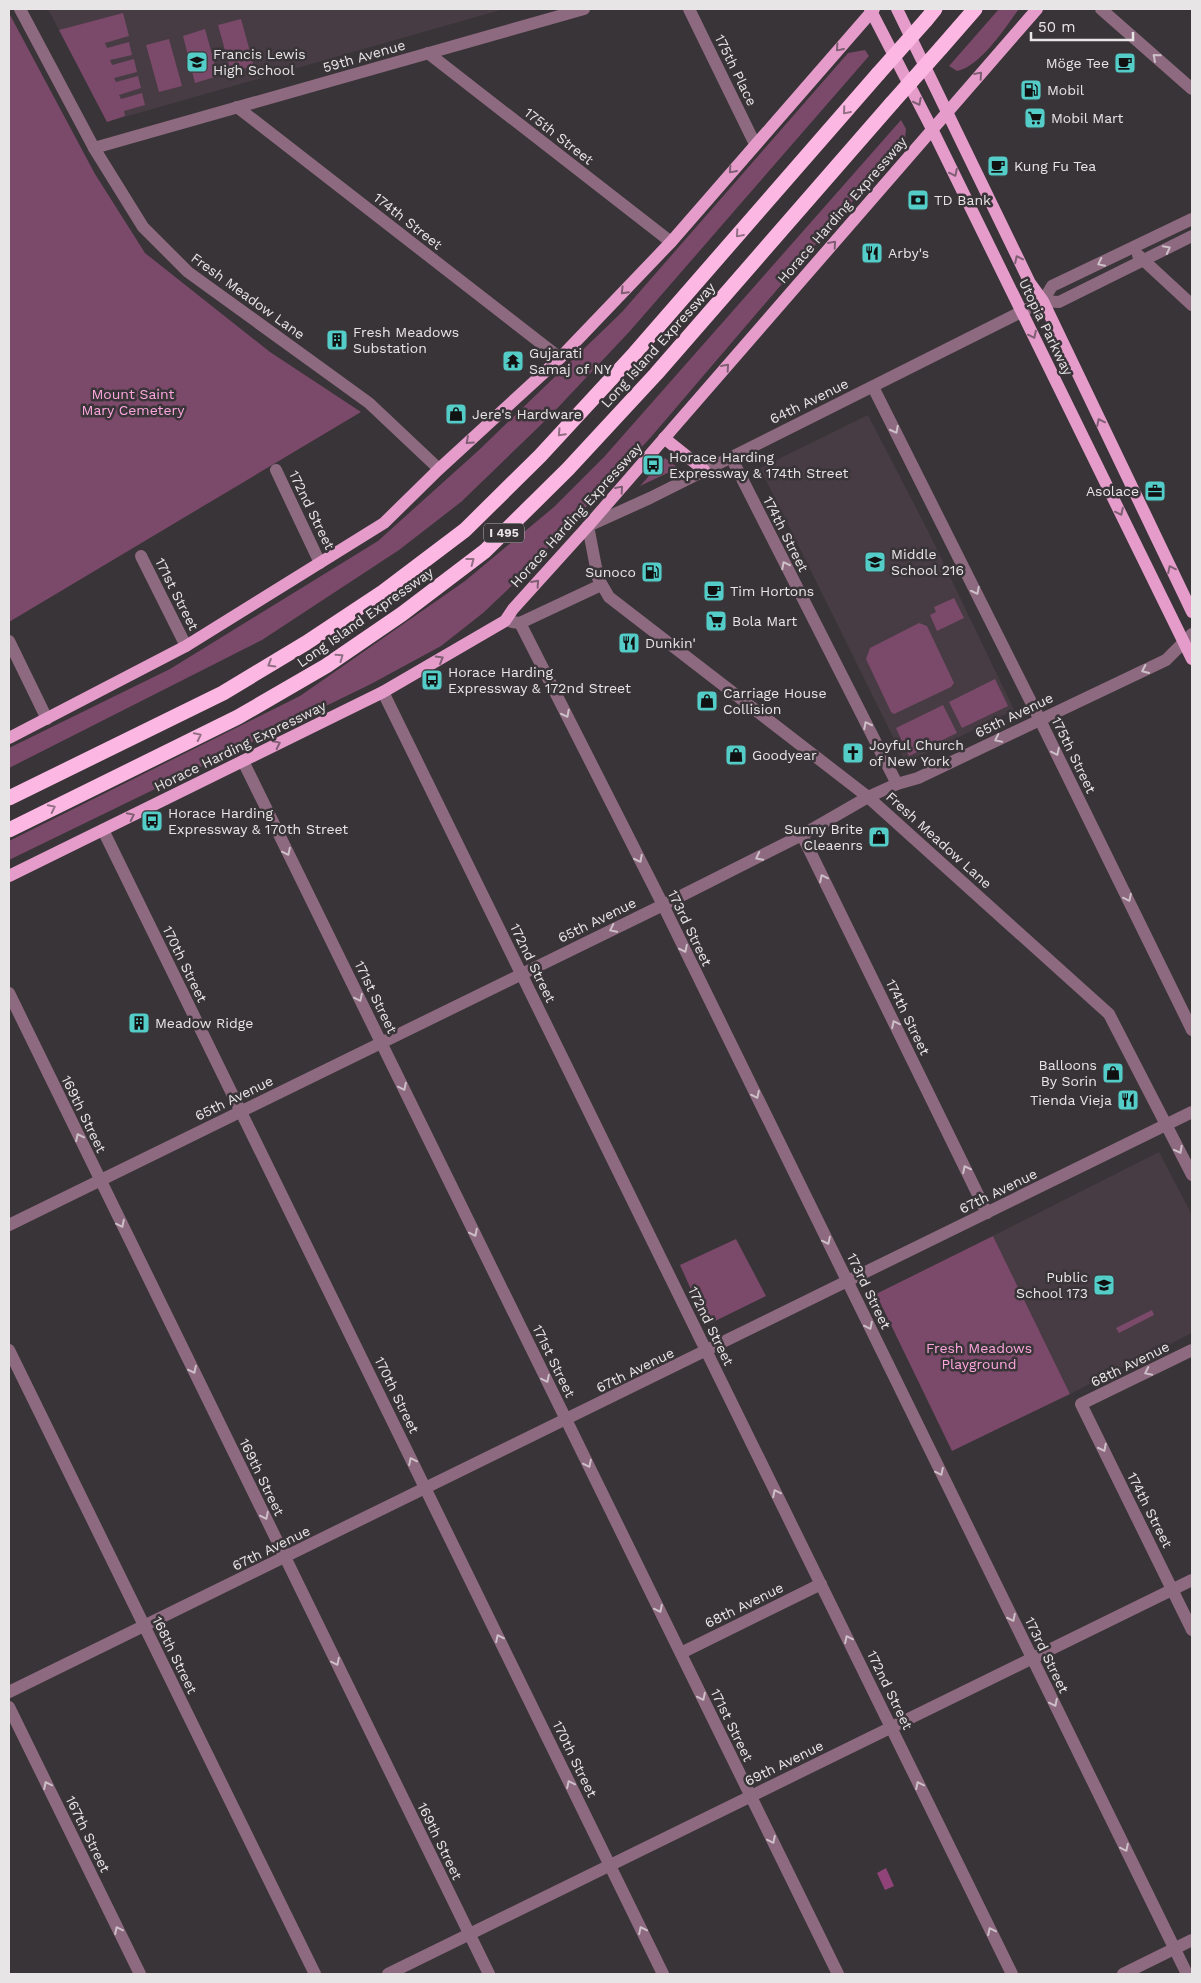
<svg xmlns="http://www.w3.org/2000/svg" width="1201" height="1983" font-family="'Work Sans',sans-serif">
<rect width="100%" height="100%" fill="#393437"/>
<g fill="#473c43">
<polygon points="48,9 504,9 107,122"/>
<polygon points="868,415 929,533 1014,710 906,763 760,468"/>
<polygon points="1159,1152 1192,1215 1192,1333 1070,1394 993,1236"/>
</g>
<g fill="#7b496a">
<path d="M 999,9 L 1019,9 C 1005,28 980,67 957,71 L 949,66 Z"/>
<polygon points="9,13 95,174 145,253 270,352 361,412 9,622"/>
<polygon points="123,13 129,36 105,43 107,48 129,42 132,55 110,60 112,65 134,59 137,72 114,78 116,82 138,76 141,88 119,95 121,99 142,93 145,105 124,111 125,116 107,122 59,30"/>
<polygon points="241,19 254,66 231,72 218,25"/>
<polygon points="205,29 218,76 195,83 183,36"/>
<polygon points="169,39 182,86 159,92 146,45"/>
<polygon points="865,50 869,56 630,331 550,416 461,502 399,550 262,640 9,768 9,748 170,669 378,541 479,450 622,312 848,53"/>
<polygon points="901,120 906,129 905,140 651,437 521,577 483,613 441,646 371,684 9,860 9,841 300,696 465,581 554,507 604,457"/>
<polygon points="665,458 678,468 640,486"/>
<polygon points="954,598 964,618 937,631 930,615 936,612 934,607"/>
<polygon points="919,623 927,626 954,683 951,687 894,714 891,712 866,659 870,648"/>
<polygon points="995,679 1008,706 962,728 949,702"/>
<polygon points="943,705 957,733 909,756 896,728"/>
<polygon points="993,1236 1070,1394 952,1451 876,1294"/>
<polygon points="736,1239 766,1296 707,1325 680,1265"/>
<polygon points="1152,1310 1154,1315 1119,1333 1116,1328"/>
</g>
<polygon fill="#904378" points="886,1868 894,1886 885,1890 877,1873"/>
<g fill="none" stroke-linecap="round" stroke-linejoin="round">
<g stroke="#8e6a81" stroke-width="12">
<polyline points="20,9 94,148 143,227 188,272 369,403 439,469"/>
<polyline points="689,9 755,144"/>
<polyline points="1101,9 1192,89"/>
<polyline points="428,53 671,242"/>
<polyline points="237,107 560,358"/>
<polyline points="94,148 584,9"/>
<polyline points="1192,236 1059,302 1043,301 650,498 588,526 598,578 609,597 868,797 1109,1014 1192,1175"/>
<polyline points="1138,255 1192,305"/>
<polyline points="1043,301 1052,286 1192,219"/>
<polyline points="873,387 1040,720 1192,1030"/>
<polyline points="731,457 897,784"/>
<polyline points="276,470 320,563"/>
<polyline points="141,556 186,646"/>
<polyline points="512,622 520,623 601,585"/>
<polyline points="520,623 663,905 1187,1974"/>
<polyline points="9,641 47,719"/>
<polyline points="383,692 1012,1974"/>
<polyline points="243,761 838,1974"/>
<polyline points="103,830 663,1974"/>
<polyline points="802,835 987,1213"/>
<polyline points="9,993 489,1974"/>
<polyline points="9,1225 663,905 802,835 868,797 897,784 918,778 1166,660 1192,634"/>
<polyline points="9,1350 315,1974"/>
<polyline points="1192,1350 1081,1404 1192,1630"/>
<polyline points="681,1653 821,1584"/>
<polyline points="9,1692 1192,1112"/>
<polyline points="9,1707 140,1974"/>
<polyline points="388,1974 1192,1580"/>
<polyline points="1123,1974 1192,1940"/>
</g>
<g stroke="#e59ccb" stroke-width="12">
<polyline points="870,9 932,129 1192,659"/>
<polyline points="897,9 1030,283 1043,301 1192,612"/>
<polyline points="664,438 704,470"/>
<polyline points="9,738 186,646 384,523 439,469 560,358 671,242 874,9"/>
<polyline points="9,876 383,692 505,621 513,609 588,526 1037,9"/>
</g>
<g stroke="#fdb7e3" stroke-width="15">
<polyline points="926,20 935,9"/>
<polyline points="941,48 975,9"/>
<polyline points="9,798 223,693 306,643 383,592 465,530 540,456 635,353 878,74"/>
<polyline points="9,830 238,717 326,666 402,614 485,551 568,469 656,374 892,103"/>
</g>
<g stroke="#fdb7e3" stroke-width="15">
<polyline points="878,74 926,20"/>
<polyline points="892,103 941,48"/>
</g>
</g>
<defs><path id="oneway-chevron" d="M-2-3.5L2.5 0L-2 3.5" fill="none" stroke-width="1.6" stroke-linecap="round" stroke-linejoin="round" transform="scale(1.25)"/></defs>
<g stroke="#7e5e72">
<use href="#oneway-chevron" transform="translate(839 48) rotate(131)"/>
<use href="#oneway-chevron" transform="translate(979 75) rotate(-49)"/>
<use href="#oneway-chevron" transform="translate(918 102) rotate(63)"/>
<use href="#oneway-chevron" transform="translate(732 170) rotate(131)"/>
<use href="#oneway-chevron" transform="translate(954 173) rotate(64)"/>
<use href="#oneway-chevron" transform="translate(833 244) rotate(-49)"/>
<use href="#oneway-chevron" transform="translate(1018 259) rotate(-116)"/>
<use href="#oneway-chevron" transform="translate(624 291) rotate(134)"/>
<use href="#oneway-chevron" transform="translate(1033 335) rotate(64)"/>
<use href="#oneway-chevron" transform="translate(726 367) rotate(-49)"/>
<use href="#oneway-chevron" transform="translate(1100 422) rotate(-116)"/>
<use href="#oneway-chevron" transform="translate(469 441) rotate(138)"/>
<use href="#oneway-chevron" transform="translate(620 489) rotate(-49)"/>
<use href="#oneway-chevron" transform="translate(1120 512) rotate(64)"/>
<use href="#oneway-chevron" transform="translate(1171 569) rotate(-116)"/>
<use href="#oneway-chevron" transform="translate(536 583) rotate(-48)"/>
<use href="#oneway-chevron" transform="translate(440 659) rotate(-30)"/>
<use href="#oneway-chevron" transform="translate(277 744) rotate(-26)"/>
<use href="#oneway-chevron" transform="translate(131 816) rotate(-26)"/>
</g>
<g stroke="#cdc0c8">
<use href="#oneway-chevron" transform="translate(1156 57) rotate(-139)"/>
<use href="#oneway-chevron" transform="translate(1167 249) rotate(-27)"/>
<use href="#oneway-chevron" transform="translate(1101 263) rotate(154)"/>
<use href="#oneway-chevron" transform="translate(895 430) rotate(63)"/>
<use href="#oneway-chevron" transform="translate(785 565) rotate(-117)"/>
<use href="#oneway-chevron" transform="translate(976 591) rotate(63)"/>
<use href="#oneway-chevron" transform="translate(1145 670) rotate(155)"/>
<use href="#oneway-chevron" transform="translate(566 714) rotate(63)"/>
<use href="#oneway-chevron" transform="translate(867 725) rotate(-117)"/>
<use href="#oneway-chevron" transform="translate(998 739) rotate(154)"/>
<use href="#oneway-chevron" transform="translate(1056 752) rotate(64)"/>
<use href="#oneway-chevron" transform="translate(287 852) rotate(64)"/>
<use href="#oneway-chevron" transform="translate(759 857) rotate(153)"/>
<use href="#oneway-chevron" transform="translate(639 859) rotate(63)"/>
<use href="#oneway-chevron" transform="translate(823 878) rotate(-116)"/>
<use href="#oneway-chevron" transform="translate(1128 898) rotate(64)"/>
<use href="#oneway-chevron" transform="translate(613 929) rotate(154)"/>
<use href="#oneway-chevron" transform="translate(684 949) rotate(64)"/>
<use href="#oneway-chevron" transform="translate(359 998) rotate(64)"/>
<use href="#oneway-chevron" transform="translate(895 1024) rotate(-116)"/>
<use href="#oneway-chevron" transform="translate(403 1087) rotate(64)"/>
<use href="#oneway-chevron" transform="translate(756 1095) rotate(64)"/>
<use href="#oneway-chevron" transform="translate(79 1137) rotate(-116)"/>
<use href="#oneway-chevron" transform="translate(1179 1150) rotate(62)"/>
<use href="#oneway-chevron" transform="translate(966 1169) rotate(-116)"/>
<use href="#oneway-chevron" transform="translate(121 1224) rotate(64)"/>
<use href="#oneway-chevron" transform="translate(474 1233) rotate(64)"/>
<use href="#oneway-chevron" transform="translate(827 1241) rotate(64)"/>
<use href="#oneway-chevron" transform="translate(869 1326) rotate(64)"/>
<use href="#oneway-chevron" transform="translate(193 1370) rotate(64)"/>
<use href="#oneway-chevron" transform="translate(1148 1372) rotate(154)"/>
<use href="#oneway-chevron" transform="translate(546 1379) rotate(64)"/>
<use href="#oneway-chevron" transform="translate(1103 1448) rotate(63)"/>
<use href="#oneway-chevron" transform="translate(412 1461) rotate(-116)"/>
<use href="#oneway-chevron" transform="translate(588 1464) rotate(64)"/>
<use href="#oneway-chevron" transform="translate(940 1472) rotate(64)"/>
<use href="#oneway-chevron" transform="translate(776 1493) rotate(-116)"/>
<use href="#oneway-chevron" transform="translate(265 1516) rotate(64)"/>
<use href="#oneway-chevron" transform="translate(659 1609) rotate(64)"/>
<use href="#oneway-chevron" transform="translate(1012 1618) rotate(64)"/>
<use href="#oneway-chevron" transform="translate(499 1638) rotate(-116)"/>
<use href="#oneway-chevron" transform="translate(848 1639) rotate(-116)"/>
<use href="#oneway-chevron" transform="translate(336 1662) rotate(64)"/>
<use href="#oneway-chevron" transform="translate(702 1697) rotate(64)"/>
<use href="#oneway-chevron" transform="translate(1054 1703) rotate(64)"/>
<use href="#oneway-chevron" transform="translate(570 1784) rotate(-116)"/>
<use href="#oneway-chevron" transform="translate(47 1785) rotate(-116)"/>
<use href="#oneway-chevron" transform="translate(919 1785) rotate(-116)"/>
<use href="#oneway-chevron" transform="translate(772 1840) rotate(64)"/>
<use href="#oneway-chevron" transform="translate(1125 1848) rotate(64)"/>
<use href="#oneway-chevron" transform="translate(118 1930) rotate(-116)"/>
<use href="#oneway-chevron" transform="translate(642 1930) rotate(-116)"/>
<use href="#oneway-chevron" transform="translate(991 1931) rotate(-116)"/>
</g>
<g stroke="#916f84">
<use href="#oneway-chevron" transform="translate(846 111) rotate(131)"/>
<use href="#oneway-chevron" transform="translate(739 234) rotate(131)"/>
<use href="#oneway-chevron" transform="translate(561 433) rotate(133)"/>
<use href="#oneway-chevron" transform="translate(471 561) rotate(-37)"/>
<use href="#oneway-chevron" transform="translate(340 657) rotate(-35)"/>
<use href="#oneway-chevron" transform="translate(271 664) rotate(149)"/>
<use href="#oneway-chevron" transform="translate(198 736) rotate(-26)"/>
<use href="#oneway-chevron" transform="translate(52 808) rotate(-26)"/>
</g>
<defs>
<g id="school-square" transform="scale(1.125)"><rect x="-9" y="-9" width="18" height="18" rx="4" fill="#54cdc8" stroke="#393437"/><path d="M0-5L7-2L0 1L-7-2ZM-4 1L0 2.5L4 1V4Q0 6-4 4Z" fill="#111"/></g>
<g id="cafe-square" transform="scale(1.125)"><rect x="-9" y="-9" width="18" height="18" rx="4" fill="#54cdc8" stroke="#393437"/><path d="M-5.5-4.5H6V0H3Q3 3.5 0 3.5H-2.5Q-5.5 3.5-5.5 0ZM3-3.2v2h1.7v-2ZM-6 4.5H4V6H-6Z" fill="#111"/></g>
<g id="fuel-square" transform="scale(1.125)"><rect x="-9" y="-9" width="18" height="18" rx="4" fill="#54cdc8" stroke="#393437"/><path d="M-5.5-6h7V0h2V4h1.3V-2.5L3-4.5l.8-.8L6-3V5H2.5V1h-1V6h-7ZM-4.2-4.7v3.2H.2V-4.7Z" fill="#111"/></g>
<g id="supermarket-square" transform="scale(1.125)"><rect x="-9" y="-9" width="18" height="18" rx="4" fill="#54cdc8" stroke="#393437"/><path d="M-6-5.5h2.5l.6 2H6L4.5 2H-2.5L-4.4-4H-6ZM-1.5 3.2a1.3 1.3 0 1 0 .1 0ZM3 3.2a1.3 1.3 0 1 0 .1 0Z" fill="#111"/></g>
<g id="bank-square" transform="scale(1.125)"><rect x="-9" y="-9" width="18" height="18" rx="4" fill="#54cdc8" stroke="#393437"/><path d="M-6-4H6V4H-6ZM0-2.3a2.3 2.3 0 1 0 0 4.6a2.3 2.3 0 1 0 0-4.6Z" fill="#111"/></g>
<g id="restaurant-square" transform="scale(1.125)"><rect x="-9" y="-9" width="18" height="18" rx="4" fill="#54cdc8" stroke="#393437"/><path d="M-5-6h1v4h1v-4h1v4h1v-4h1v5L-1.5 .5V6h-2V.5L-5-1ZM5-6V6H3V1.5H1.5Q1.5-4 5-6Z" fill="#111"/></g>
<g id="building-square" transform="scale(1.125)"><rect x="-9" y="-9" width="18" height="18" rx="4" fill="#54cdc8" stroke="#393437"/><path d="M-4-6H4V6H1V3H-1V6H-4ZM-2.5-4.3h1.7v1.8h-1.7ZM.8-4.3h1.7v1.8H.8ZM-2.5-1h1.7V.8h-1.7ZM.8-1h1.7V.8H.8Z" fill="#111"/></g>
<g id="temple-square" transform="scale(1.125)"><rect x="-9" y="-9" width="18" height="18" rx="4" fill="#54cdc8" stroke="#393437"/><path d="M0-6L5-2H3V0L6.5 2.5H4V6H1.5V3h-3V6H-4V2.5H-6.5L-3 0V-2H-5Z" fill="#111"/></g>
<g id="shop-square" transform="scale(1.125)"><rect x="-9" y="-9" width="18" height="18" rx="4" fill="#54cdc8" stroke="#393437"/><path d="M-5-2.5h2.3a2.7 3.5 0 0 1 5.4 0H5L5.5 6h-11ZM-1.5-2.5h3a1.5 2.3 0 0 0-3 0Z" fill="#111"/></g>
<g id="bus-square" transform="scale(1.125)"><rect x="-9" y="-9" width="18" height="18" rx="4" fill="#54cdc8" stroke="#393437"/><path d="M-5-6H5V4H4V6H2V4H-2V6H-4V4H-5ZM-3.5-4V0h7V-4ZM-3.5 1.2v1.5H-2V1.2ZM2 1.2v1.5H3.5V1.2Z" fill="#111"/></g>
<g id="office-square" transform="scale(1.125)"><rect x="-9" y="-9" width="18" height="18" rx="4" fill="#54cdc8" stroke="#393437"/><path d="M-6-3h4V-5.5h4V-3h4V5H-6ZM-1-4.5V-3h2v-1.5ZM-6 0V1H6V0Z" fill="#111"/></g>
<g id="church-square" transform="scale(1.125)"><rect x="-9" y="-9" width="18" height="18" rx="4" fill="#54cdc8" stroke="#393437"/><path d="M-1.2-6h2.4v3.5h3.3v2.4h-3.3V6h-2.4V-.1h-3.3v-2.4h3.3Z" fill="#111"/></g>
</defs>
<g fill-rule="evenodd">
<use href="#school-square" x="197" y="62"/>
<use href="#cafe-square" x="1125" y="63"/>
<use href="#fuel-square" x="1031" y="90"/>
<use href="#supermarket-square" x="1035" y="118"/>
<use href="#cafe-square" x="998" y="166"/>
<use href="#bank-square" x="918" y="200"/>
<use href="#restaurant-square" x="872" y="253"/>
<use href="#building-square" x="337" y="340"/>
<use href="#temple-square" x="513" y="361"/>
<use href="#shop-square" x="456" y="414"/>
<use href="#bus-square" x="653" y="465"/>
<use href="#office-square" x="1155" y="491"/>
<use href="#school-square" x="875" y="562"/>
<use href="#fuel-square" x="652" y="572"/>
<use href="#cafe-square" x="714" y="591"/>
<use href="#supermarket-square" x="716" y="621"/>
<use href="#restaurant-square" x="629" y="643"/>
<use href="#bus-square" x="432" y="680"/>
<use href="#shop-square" x="707" y="701"/>
<use href="#church-square" x="853" y="753"/>
<use href="#shop-square" x="736" y="755"/>
<use href="#bus-square" x="152" y="821"/>
<use href="#shop-square" x="879" y="837"/>
<use href="#building-square" x="139" y="1023"/>
<use href="#shop-square" x="1113" y="1073"/>
<use href="#restaurant-square" x="1128" y="1100"/>
<use href="#school-square" x="1104" y="1285"/>
</g>
<g text-anchor="middle" dominant-baseline="central" stroke-width="5" stroke-linejoin="round" paint-order="stroke">
<rect fill="#393437" stroke="#b4b0b2" stroke-width="1" x="484" y="523.5" width="40" height="19" rx="4"/>
<g font-size="12" font-weight="bold" fill="#e8e5e7">
<text x="504" y="533">I 495</text>
</g>
<g font-size="14" fill="#e8e5e7" stroke="#393437" text-anchor="start">
<text x="213" y="54">Francis Lewis<tspan x="213" dy="16">High School</tspan></text>
<text x="1109" y="63" text-anchor="end">Möge Tee</text>
<text x="1047" y="90">Mobil</text>
<text x="1051" y="118">Mobil Mart</text>
<text x="1014" y="166">Kung Fu Tea</text>
<text x="934" y="200">TD Bank</text>
<text x="888" y="253">Arby's</text>
<text x="353" y="332">Fresh Meadows<tspan x="353" dy="16">Substation</tspan></text>
<text x="529" y="353">Gujarati<tspan x="529" dy="16">Samaj of NY</tspan></text>
<text x="472" y="414">Jere's Hardware</text>
<text x="669" y="457">Horace Harding<tspan x="669" dy="16">Expressway &amp; 174th Street</tspan></text>
<text x="1139" y="491" text-anchor="end">Asolace</text>
<text x="891" y="554">Middle<tspan x="891" dy="16">School 216</tspan></text>
<text x="636" y="572" text-anchor="end">Sunoco</text>
<text x="730" y="591">Tim Hortons</text>
<text x="732" y="621">Bola Mart</text>
<text x="645" y="643">Dunkin'</text>
<text x="448" y="672">Horace Harding<tspan x="448" dy="16">Expressway &amp; 172nd Street</tspan></text>
<text x="723" y="693">Carriage House<tspan x="723" dy="16">Collision</tspan></text>
<text x="869" y="745">Joyful Church<tspan x="869" dy="16">of New York</tspan></text>
<text x="752" y="755">Goodyear</text>
<text x="168" y="813">Horace Harding<tspan x="168" dy="16">Expressway &amp; 170th Street</tspan></text>
<text x="863" y="829" text-anchor="end">Sunny Brite<tspan x="863" dy="16">Cleaenrs</tspan></text>
<text x="155" y="1023">Meadow Ridge</text>
<text x="1097" y="1065" text-anchor="end">Balloons<tspan x="1097" dy="16">By Sorin</tspan></text>
<text x="1112" y="1100" text-anchor="end">Tienda Vieja</text>
<text x="1088" y="1277" text-anchor="end">Public<tspan x="1088" dy="16">School 173</tspan></text>
</g>
<g font-size="14" fill="#e8e5e7" stroke="#393437">
<text transform="translate(364 56) rotate(-16)">59th Avenue</text>
<text transform="translate(736 70) rotate(64)">175th Place</text>
<text transform="translate(559 136) rotate(38)">175th Street</text>
<text transform="translate(842 210) rotate(-49)">Horace Harding Expressway</text>
<text transform="translate(408 221) rotate(38)">174th Street</text>
<text transform="translate(248 296) rotate(36)">Fresh Meadow Lane</text>
<text transform="translate(1046 327) rotate(64)">Utopia Parkway</text>
<text transform="translate(658 345) rotate(-48)">Long Island Expressway</text>
<text transform="translate(809 401) rotate(-26)">64th Avenue</text>
<text transform="translate(312 510) rotate(64)">172nd Street</text>
<text transform="translate(576 515) rotate(-48)">Horace Harding Expressway</text>
<text transform="translate(786 534) rotate(63)">174th Street</text>
<text transform="translate(177 594) rotate(63)">171st Street</text>
<text transform="translate(365 617) rotate(-35)">Long Island Expressway</text>
<text transform="translate(1014 715) rotate(-26)">65th Avenue</text>
<text transform="translate(240 746) rotate(-26)">Horace Harding Expressway</text>
<text transform="translate(1074 755) rotate(64)">175th Street</text>
<text transform="translate(939 840) rotate(42)">Fresh Meadow Lane</text>
<text transform="translate(597 920) rotate(-26)">65th Avenue</text>
<text transform="translate(690 928) rotate(64)">173rd Street</text>
<text transform="translate(533 963) rotate(64)">172nd Street</text>
<text transform="translate(185 964) rotate(64)">170th Street</text>
<text transform="translate(376 997) rotate(64)">171st Street</text>
<text transform="translate(908 1017) rotate(64)">174th Street</text>
<text transform="translate(234 1098) rotate(-26)">65th Avenue</text>
<text transform="translate(84 1114) rotate(64)">169th Street</text>
<text transform="translate(998 1191) rotate(-26)">67th Avenue</text>
<text transform="translate(869 1291) rotate(64)">173rd Street</text>
<text transform="translate(711 1326) rotate(64)">172nd Street</text>
<text transform="translate(554 1361) rotate(64)">171st Street</text>
<text transform="translate(1130 1364) rotate(-26)">68th Avenue</text>
<text transform="translate(635 1370) rotate(-26)">67th Avenue</text>
<text transform="translate(397 1395) rotate(64)">170th Street</text>
<text transform="translate(262 1477) rotate(64)">169th Street</text>
<text transform="translate(1150 1510) rotate(63)">174th Street</text>
<text transform="translate(271 1548) rotate(-26)">67th Avenue</text>
<text transform="translate(744 1605) rotate(-26)">68th Avenue</text>
<text transform="translate(175 1655) rotate(64)">168th Street</text>
<text transform="translate(1047 1655) rotate(64)">173rd Street</text>
<text transform="translate(890 1690) rotate(64)">172nd Street</text>
<text transform="translate(732 1725) rotate(64)">171st Street</text>
<text transform="translate(575 1759) rotate(64)">170th Street</text>
<text transform="translate(784 1763) rotate(-26)">69th Avenue</text>
<text transform="translate(88 1834) rotate(64)">167th Street</text>
<text transform="translate(440 1841) rotate(64)">169th Street</text>
</g>
<g font-size="14" fill="#fda6de" stroke="#393437">
<text x="133" y="394">Mount Saint<tspan x="133" dy="16">Mary Cemetery</tspan></text>
<text x="979" y="1348">Fresh Meadows<tspan x="979" dy="16">Playground</tspan></text>
</g>
</g>
<rect width="1201" height="1983" fill="none" stroke="#e8e5e7" stroke-width="20"/>
<path d="M1031 32v8h102v-8" fill="none" stroke="#e8e5e7" stroke-width="2.5"/>
<text x="1038" y="32" font-size="15" fill="#e8e5e7" stroke="#393437" stroke-width="4" paint-order="stroke">50 m</text>
</svg>
